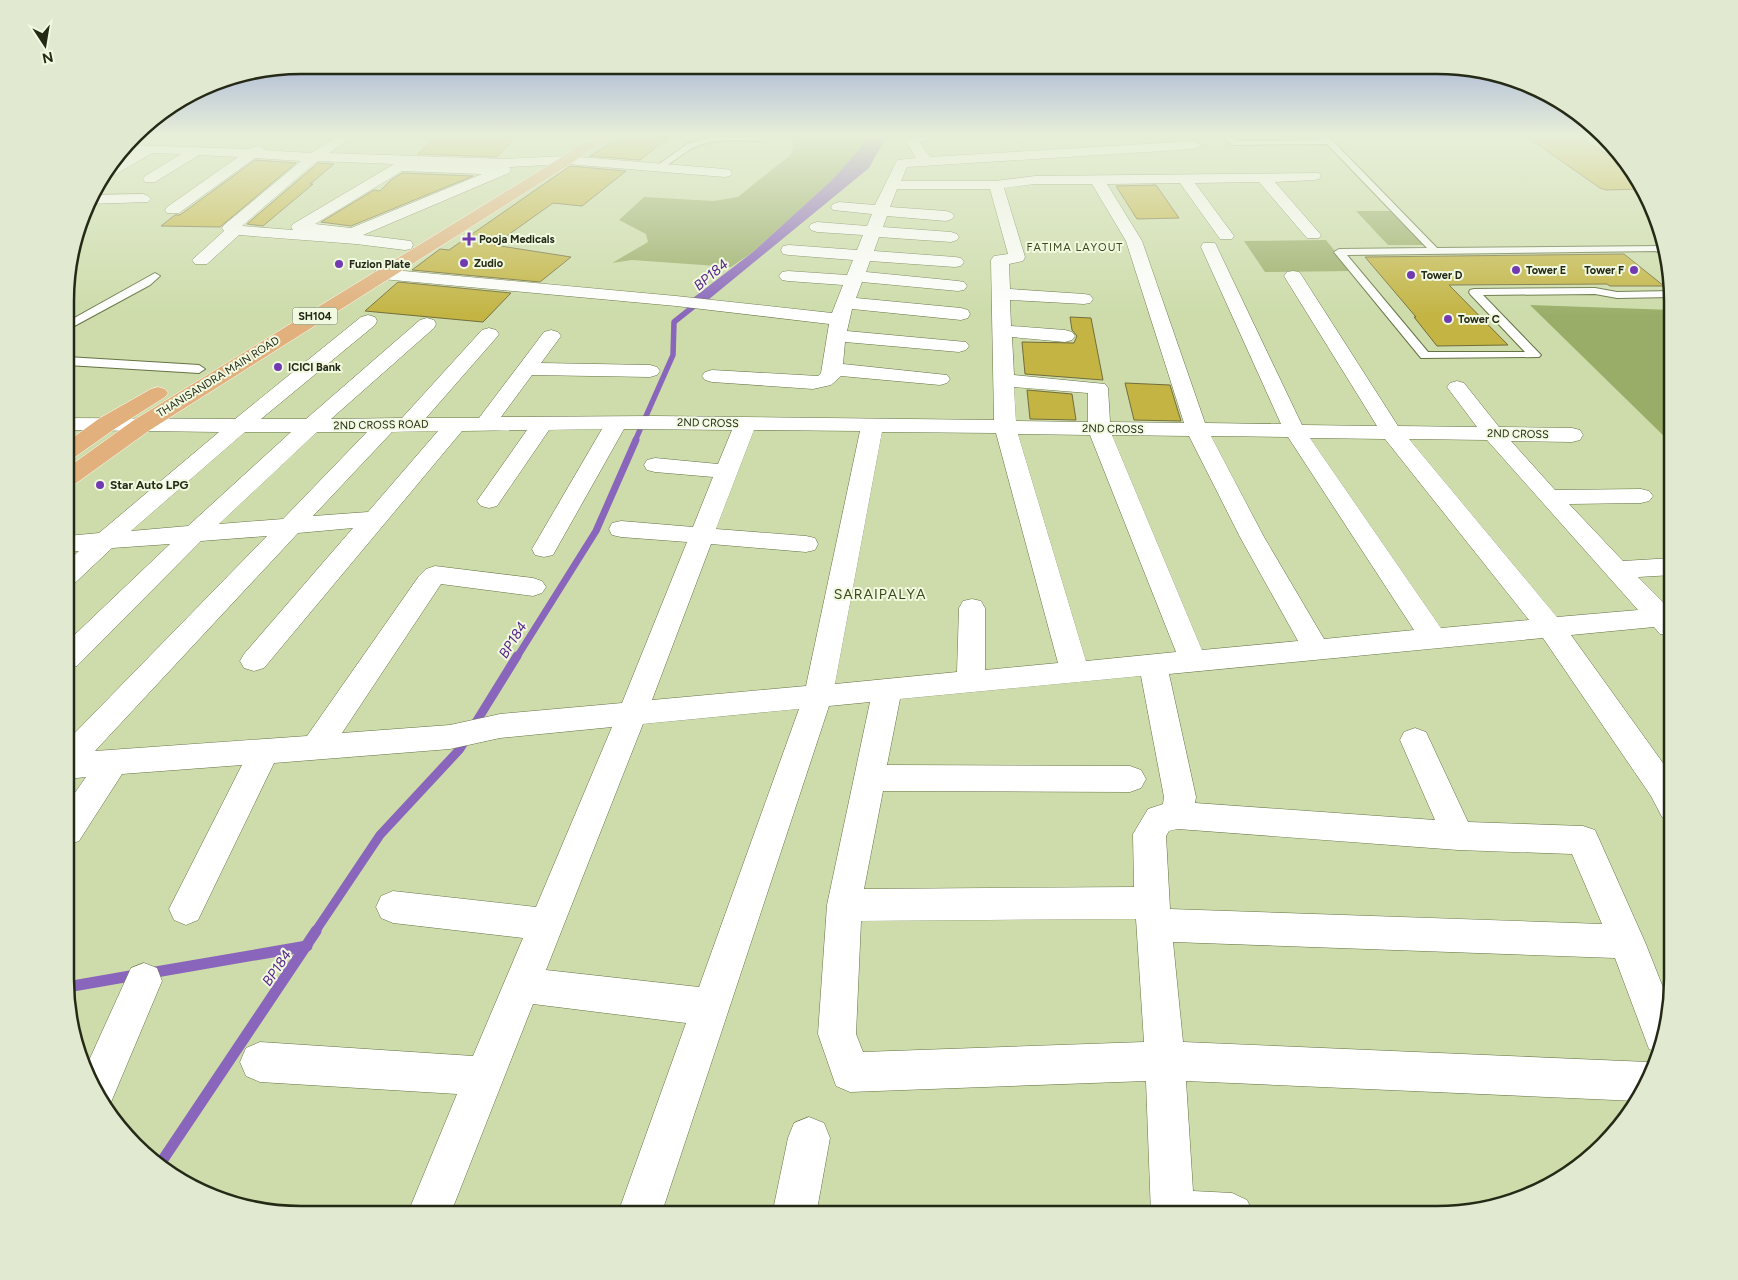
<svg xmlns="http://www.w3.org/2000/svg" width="1738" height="1280" font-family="Figtree,sans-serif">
<rect width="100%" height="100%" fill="#cddcaa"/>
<g fill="#9aad68">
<polygon points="760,137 862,137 863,145 833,179 753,252 731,267 632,260 612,263 648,242 646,234 619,220 644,197 714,201 738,197 789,156 795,147 792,140 786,138"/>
<polygon points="1356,211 1390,211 1424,245 1388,245"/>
<polygon points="1326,240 1351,271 1265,272 1244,241"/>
<polygon points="1530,305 1673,310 1673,445"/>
</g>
<polygon fill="#8965bc" points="862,137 886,137 869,168 708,300 693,298 753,252 833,179 863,145"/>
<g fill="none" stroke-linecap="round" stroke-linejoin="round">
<polyline stroke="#8965bc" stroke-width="5.5" points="635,441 673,355 674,322 699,302"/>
<polyline stroke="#8965bc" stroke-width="7" points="517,657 596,531 636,440"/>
<g stroke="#8965bc" stroke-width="9">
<polyline points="473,727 517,656"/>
<polyline points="315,932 380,835 459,750 466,739"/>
</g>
<g stroke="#8965bc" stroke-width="11">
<polyline points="150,973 307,946"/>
<polyline points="67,987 136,975"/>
<polyline points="158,1167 316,931"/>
</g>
</g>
<g fill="#c3b443" stroke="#736c3c">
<polygon points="436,137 515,137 497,157 418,154"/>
<polygon points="620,137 669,137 640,160 590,156"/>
<polygon points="1527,137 1579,137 1620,162 1618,162 1623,165 1643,189 1606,190 1600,188"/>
<polygon points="255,160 296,163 220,227 161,226 175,215 180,215"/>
<polygon points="318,163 334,164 310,184 313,184 263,226 247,224"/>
<polygon points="570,166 626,171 582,206 553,203 494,245 571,257 540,282 412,270 440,249 449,250"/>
<polygon points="402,173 473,176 351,226 321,222 374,190 380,191 391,180"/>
<polygon points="1156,185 1179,218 1137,219 1116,186"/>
<polygon points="1624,254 1664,286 1610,286 1607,284 1449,285 1508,345 1437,346 1414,317 1416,317 1365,257"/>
<polygon points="398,282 511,293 483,322 365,311"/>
<polygon points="1070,317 1091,318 1103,380 1025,374 1022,342 1074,343 1077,336 1072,330"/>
<polygon points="1125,383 1170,385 1181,421 1134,420"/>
<polygon points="1027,390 1072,394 1076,420 1030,419"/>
</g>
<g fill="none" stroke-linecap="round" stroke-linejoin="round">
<g stroke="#657244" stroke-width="2">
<g id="service">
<path d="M 711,137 L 762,137 L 764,139 L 760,141 C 737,141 713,137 691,149 C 681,155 672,162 662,169 L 655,167 L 687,144 Z"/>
<polygon points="1224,137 1232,137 1235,141 1322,140 1320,137 1329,137 1437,248 1662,246 1664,255 1656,251 1347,255 1428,352 1525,352 1470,294 1469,292 1470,290 1474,289 1595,288 1617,292 1673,291 1673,297 1617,298 1595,294 1483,295 1539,353 1541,355 1539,357 1421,358 1334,252 1339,249 1427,248 1327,144 1233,145"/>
<polygon points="155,273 160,276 150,285 67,330 67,322"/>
<polygon points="67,357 199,365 205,369 199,373 67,365"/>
</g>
</g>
<g stroke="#657244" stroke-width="1">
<g id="minor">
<path d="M 336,137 L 352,137 L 329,153 L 503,159 L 567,156 L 725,169 L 730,170 L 732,173 L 730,176 L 725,177 L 567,164 L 509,167 L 511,170 L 509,173 L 363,235 L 411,241 L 413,245 L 411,249 L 405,250 L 356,244 L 239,235 L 207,264 L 195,264 L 192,260 L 224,231 L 222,228 L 224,225 L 301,161 L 255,158 L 179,213 L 167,213 L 165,210 L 167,207 L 238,157 L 199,155 L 155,182 L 145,182 L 143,179 L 145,176 L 181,154 L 152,153 L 111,177 L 103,178 L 115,163 L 132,153 L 123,153 L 129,145 L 249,149 L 257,146 L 262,147 L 264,150 L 311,153 ZM 317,161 L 394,164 L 293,224 L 291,227 L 293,230 L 242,226 ZM 402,171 L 482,174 L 351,228 L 315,224 Z"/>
<path d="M 910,137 L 929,137 L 927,140 L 920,142 L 930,157 L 1194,141 L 1201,145 L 1194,149 L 907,167 L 901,181 L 995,181 L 1035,176 L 1319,173 L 1321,176 L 1319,179 L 1314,180 L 1275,182 L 1321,235 L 1319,238 L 1307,238 L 1259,182 L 1195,183 L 1234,236 L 1232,239 L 1220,239 L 1180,183 L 1107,184 L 1142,241 L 1205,423 L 1281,424 L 1201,247 L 1203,243 L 1215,243 L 1217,247 L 1302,425 L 1377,426 L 1284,276 L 1287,272 L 1293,271 L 1299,272 L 1302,276 L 1398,426 L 1477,427 L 1447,387 L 1450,383 L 1457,381 L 1464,383 L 1499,427 L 1572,428 L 1580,430 L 1583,435 L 1580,440 L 1572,442 L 1511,441 L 1555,490 L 1641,489 L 1649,491 L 1653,496 L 1649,501 L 1641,503 L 1569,504 L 1623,561 L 1673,558 L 1673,575 L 1638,577 L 1673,612 L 1673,636 L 1660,634 L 1654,627 L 1571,635 L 1673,777 L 1673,820 L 1662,817 L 1651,796 L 1543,638 L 1169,674 L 1196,797 L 1195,803 L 1435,820 L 1400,740 L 1404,732 L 1415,728 L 1426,732 L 1468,822 L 1583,826 L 1595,830 L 1645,942 L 1670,1005 L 1659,1053 L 1649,1049 L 1615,958 L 1173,942 L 1183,1042 L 1648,1062 L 1656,1066 L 1655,1070 L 1637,1101 L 1186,1081 L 1193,1191 L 1232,1193 L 1247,1200 L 1254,1215 L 1151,1215 L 1146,1081 L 850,1092 L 836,1086 L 818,1034 L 827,905 L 870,702 L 829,706 L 661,1215 L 619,1215 L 618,1213 L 686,1023 L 533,1004 L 450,1215 L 407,1215 L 457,1094 L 260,1082 L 246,1076 L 240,1062 L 246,1048 L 260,1042 L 473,1056 L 523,938 L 393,923 L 381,918 L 376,907 L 381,896 L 393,891 L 536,907 L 612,727 L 500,738 L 450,749 L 274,763 L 198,920 L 186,925 L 174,920 L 169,909 L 242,765 L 122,774 L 79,841 L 67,845 L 67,804 L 86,777 L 67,779 L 67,741 L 267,536 L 201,541 L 77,666 L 67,669 L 67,642 L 170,544 L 112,548 L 76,582 L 67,585 L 67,562 L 79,551 L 67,552 L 67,536 L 99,533 L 219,432 L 67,430 L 67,418 L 235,419 L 361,317 L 368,315 L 375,317 L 377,321 L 375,325 L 261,419 L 306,419 L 420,320 L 427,318 L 434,320 L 436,324 L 434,328 L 331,419 L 402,418 L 482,330 L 489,328 L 496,330 L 499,334 L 496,338 L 426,418 L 479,418 L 544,332 L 551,330 L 558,332 L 561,336 L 541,363 L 650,365 L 657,367 L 660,371 L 657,375 L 650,377 L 532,375 L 501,417 L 654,416 L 994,420 L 991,260 L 994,256 L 1008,254 L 990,189 L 897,189 L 890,207 L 946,211 L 952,213 L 954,216 L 952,219 L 946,221 L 887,216 L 883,227 L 951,232 L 957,234 L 959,237 L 957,240 L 951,242 L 879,237 L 874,251 L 955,257 L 961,258 L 964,262 L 961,266 L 955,267 L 870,261 L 866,272 L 958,281 L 964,282 L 967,286 L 964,290 L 958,291 L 862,282 L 856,298 L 961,308 L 968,310 L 970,314 L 968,318 L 961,320 L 852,309 L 847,331 L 966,342 L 969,346 L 966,350 L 959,352 L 845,342 L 843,364 L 947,375 L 950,379 L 947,383 L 940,385 L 841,376 L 831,385 L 813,389 L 712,382 L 705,380 L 702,376 L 705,372 L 712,370 L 818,376 L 821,373 L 829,324 L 676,306 L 382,279 L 376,278 L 373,274 L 376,270 L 382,269 L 676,296 L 832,313 L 843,285 L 788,281 L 782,280 L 779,276 L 782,272 L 788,271 L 847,275 L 853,260 L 789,255 L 783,254 L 781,250 L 783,246 L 789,245 L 857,250 L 863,235 L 817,232 L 811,230 L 809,227 L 811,224 L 817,222 L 867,226 L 872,214 L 833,210 L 831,207 L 833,204 L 839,202 L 875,205 L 897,160 L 916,158 L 906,142 ZM 1035,184 L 1092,184 L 1126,241 L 1184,423 L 1110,422 L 1108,388 L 1105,384 L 1014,375 L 1012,337 L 1065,342 L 1072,340 L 1075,336 L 1072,332 L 1065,330 L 1011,326 L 1010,300 L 1084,304 L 1090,303 L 1093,299 L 1090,295 L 1084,294 L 1010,289 L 1009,264 L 1023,261 L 1025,257 L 1004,188 ZM 1014,387 L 1088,393 L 1088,422 L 1016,421 ZM 602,429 L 532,549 L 535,555 L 544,557 L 553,555 L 624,429 L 732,430 L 718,464 L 655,458 L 647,460 L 644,465 L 647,470 L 655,472 L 713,477 L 693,527 L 621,521 L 612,523 L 609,529 L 612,535 L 621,537 L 687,542 L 622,703 L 500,714 L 450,725 L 342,733 L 441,584 L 533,596 L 542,593 L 546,587 L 542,581 L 533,578 L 435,566 L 426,569 L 419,576 L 307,736 L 95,751 L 298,533 L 353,528 L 244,654 L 240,661 L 244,668 L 254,671 L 264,668 L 462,431 L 527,430 L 477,501 L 481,506 L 489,508 L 497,506 L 549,430 ZM 754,430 L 860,431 L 806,686 L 652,700 L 711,544 L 806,552 L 815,550 L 818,544 L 815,538 L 806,536 L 716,529 ZM 438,431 L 368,512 L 313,516 L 392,432 ZM 245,432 L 291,432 L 188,526 L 131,531 ZM 317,432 L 367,432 L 283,519 L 219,524 ZM 882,432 L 996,433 L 1058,663 L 985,670 L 985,608 L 981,601 L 972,599 L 963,601 L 959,608 L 957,672 L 835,684 ZM 1018,434 L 1090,435 L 1176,652 L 1086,661 ZM 1112,435 L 1189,436 L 1240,537 L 1298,641 L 1202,650 ZM 1211,436 L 1288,437 L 1414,630 L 1324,639 L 1264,537 ZM 1310,438 L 1385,439 L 1529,620 L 1441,628 ZM 1409,439 L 1487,440 L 1638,610 L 1557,617 ZM 1141,676 L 1164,797 L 1163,804 L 1148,809 L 1133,834 L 1134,887 L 864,889 L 883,791 L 1130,792 L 1141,788 L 1146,779 L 1141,770 L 1130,766 L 887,765 L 900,699 ZM 799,709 L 699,987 L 546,970 L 643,724 ZM 1178,829 L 1458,850 L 1572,854 L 1602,924 L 1170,909 L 1166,836 L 1169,831 ZM 1136,919 L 1144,1042 L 863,1052 L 856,1034 L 861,921 Z"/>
<polygon points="143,194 148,196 151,199 148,202 87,204 90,195"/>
<polygon points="144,963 157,968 162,981 109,1107 106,1108 96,1097 86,1067 131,968"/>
<polygon points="809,1117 824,1123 830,1138 816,1215 772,1215 788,1138 794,1123"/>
</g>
</g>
<g stroke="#fff" stroke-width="1">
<g id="primary">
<polygon points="591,137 607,137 572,163 150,430 75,484 67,486 67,468 134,420 562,157"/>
<polygon points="158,387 165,389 168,393 165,397 116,428 75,457 67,459 67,442 100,418 151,389"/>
</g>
</g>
<use href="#service" fill="#fff" fill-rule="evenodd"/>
<use href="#minor" fill="#fff" fill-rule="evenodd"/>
<use href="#primary" fill="#e1b07c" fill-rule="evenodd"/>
</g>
<linearGradient id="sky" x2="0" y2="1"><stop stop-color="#8294d6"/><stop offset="0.43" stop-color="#e8efd9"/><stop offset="1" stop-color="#e8efd9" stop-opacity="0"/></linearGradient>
<rect width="1738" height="316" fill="url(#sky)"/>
<g fill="#713ab0" stroke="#f1fae0" stroke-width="2">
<path d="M466.5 231.5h5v5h5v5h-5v5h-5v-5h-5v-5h5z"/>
<circle cx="464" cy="263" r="5"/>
<circle cx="339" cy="264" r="5"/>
<circle cx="1516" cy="270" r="5"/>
<circle cx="1634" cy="270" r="5"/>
<circle cx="1411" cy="275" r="5"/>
<circle cx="1448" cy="319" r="5"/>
<circle cx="278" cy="367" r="5"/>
<circle cx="100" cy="485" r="5"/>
</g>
<g text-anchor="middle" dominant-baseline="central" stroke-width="4" stroke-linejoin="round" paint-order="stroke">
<g font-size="11" font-weight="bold" fill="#252a17" stroke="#f1fae0" text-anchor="start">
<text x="479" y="239">Pooja Medicals</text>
<text x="474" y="263">Zudio</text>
<text x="349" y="264">Fuzion Plate</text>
<text x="1526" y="270">Tower E</text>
<text x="1624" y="270" text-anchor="end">Tower F</text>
<text x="1421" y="275">Tower D</text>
<text x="1458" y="319">Tower C</text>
<text x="288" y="367">ICICI Bank</text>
</g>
<g font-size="11" letter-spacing="1" fill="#3c481b" stroke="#f1fae0">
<text x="1075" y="247">FATIMA LAYOUT</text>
</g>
<rect fill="#f1fae0" stroke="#626853" stroke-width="1" x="292.5" y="307.5" width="45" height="17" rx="4"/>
<g font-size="11" font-weight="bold" fill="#252a17">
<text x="315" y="316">SH104</text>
</g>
<g font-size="11" fill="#252a17" stroke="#f1fae0">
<text transform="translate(218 377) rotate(-32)">THANISANDRA MAIN ROAD</text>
<text transform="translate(708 423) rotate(1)">2ND CROSS</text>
<text transform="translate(381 425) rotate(-1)">2ND CROSS ROAD</text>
<text transform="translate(1113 429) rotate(1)">2ND CROSS</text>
<text transform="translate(1518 434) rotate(1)">2ND CROSS</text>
</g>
<g font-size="12" font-weight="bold" fill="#252a17" stroke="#f1fae0" text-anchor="start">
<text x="110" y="485">Star Auto LPG</text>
</g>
<g font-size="14" font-style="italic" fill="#58258d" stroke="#f1fae0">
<text transform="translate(711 275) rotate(-40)">BP184</text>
<text transform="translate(513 640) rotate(-58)">BP184</text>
<text transform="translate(277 968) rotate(-56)">BP184</text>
</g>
<g font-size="14" letter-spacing="1" fill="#3c481b" stroke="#f1fae0">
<text x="880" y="594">SARAIPALYA</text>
</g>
</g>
<path d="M0 0H1738V1280H0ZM301 74H1437A227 227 0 0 1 1664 301V979A227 227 0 0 1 1437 1206H301A227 227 0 0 1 74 979V301A227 227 0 0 1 301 74Z" fill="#e1e9d0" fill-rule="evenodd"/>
<path fill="none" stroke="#252a17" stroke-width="2.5" d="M301 74H1437A227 227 0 0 1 1664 301V979A227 227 0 0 1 1437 1206H301A227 227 0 0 1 74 979V301A227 227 0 0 1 301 74Z"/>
<g transform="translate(45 45) rotate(168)" stroke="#f1fae0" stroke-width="4" paint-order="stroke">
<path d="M0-4L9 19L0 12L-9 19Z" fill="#252a17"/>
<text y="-8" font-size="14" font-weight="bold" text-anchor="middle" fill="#252a17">N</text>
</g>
</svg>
